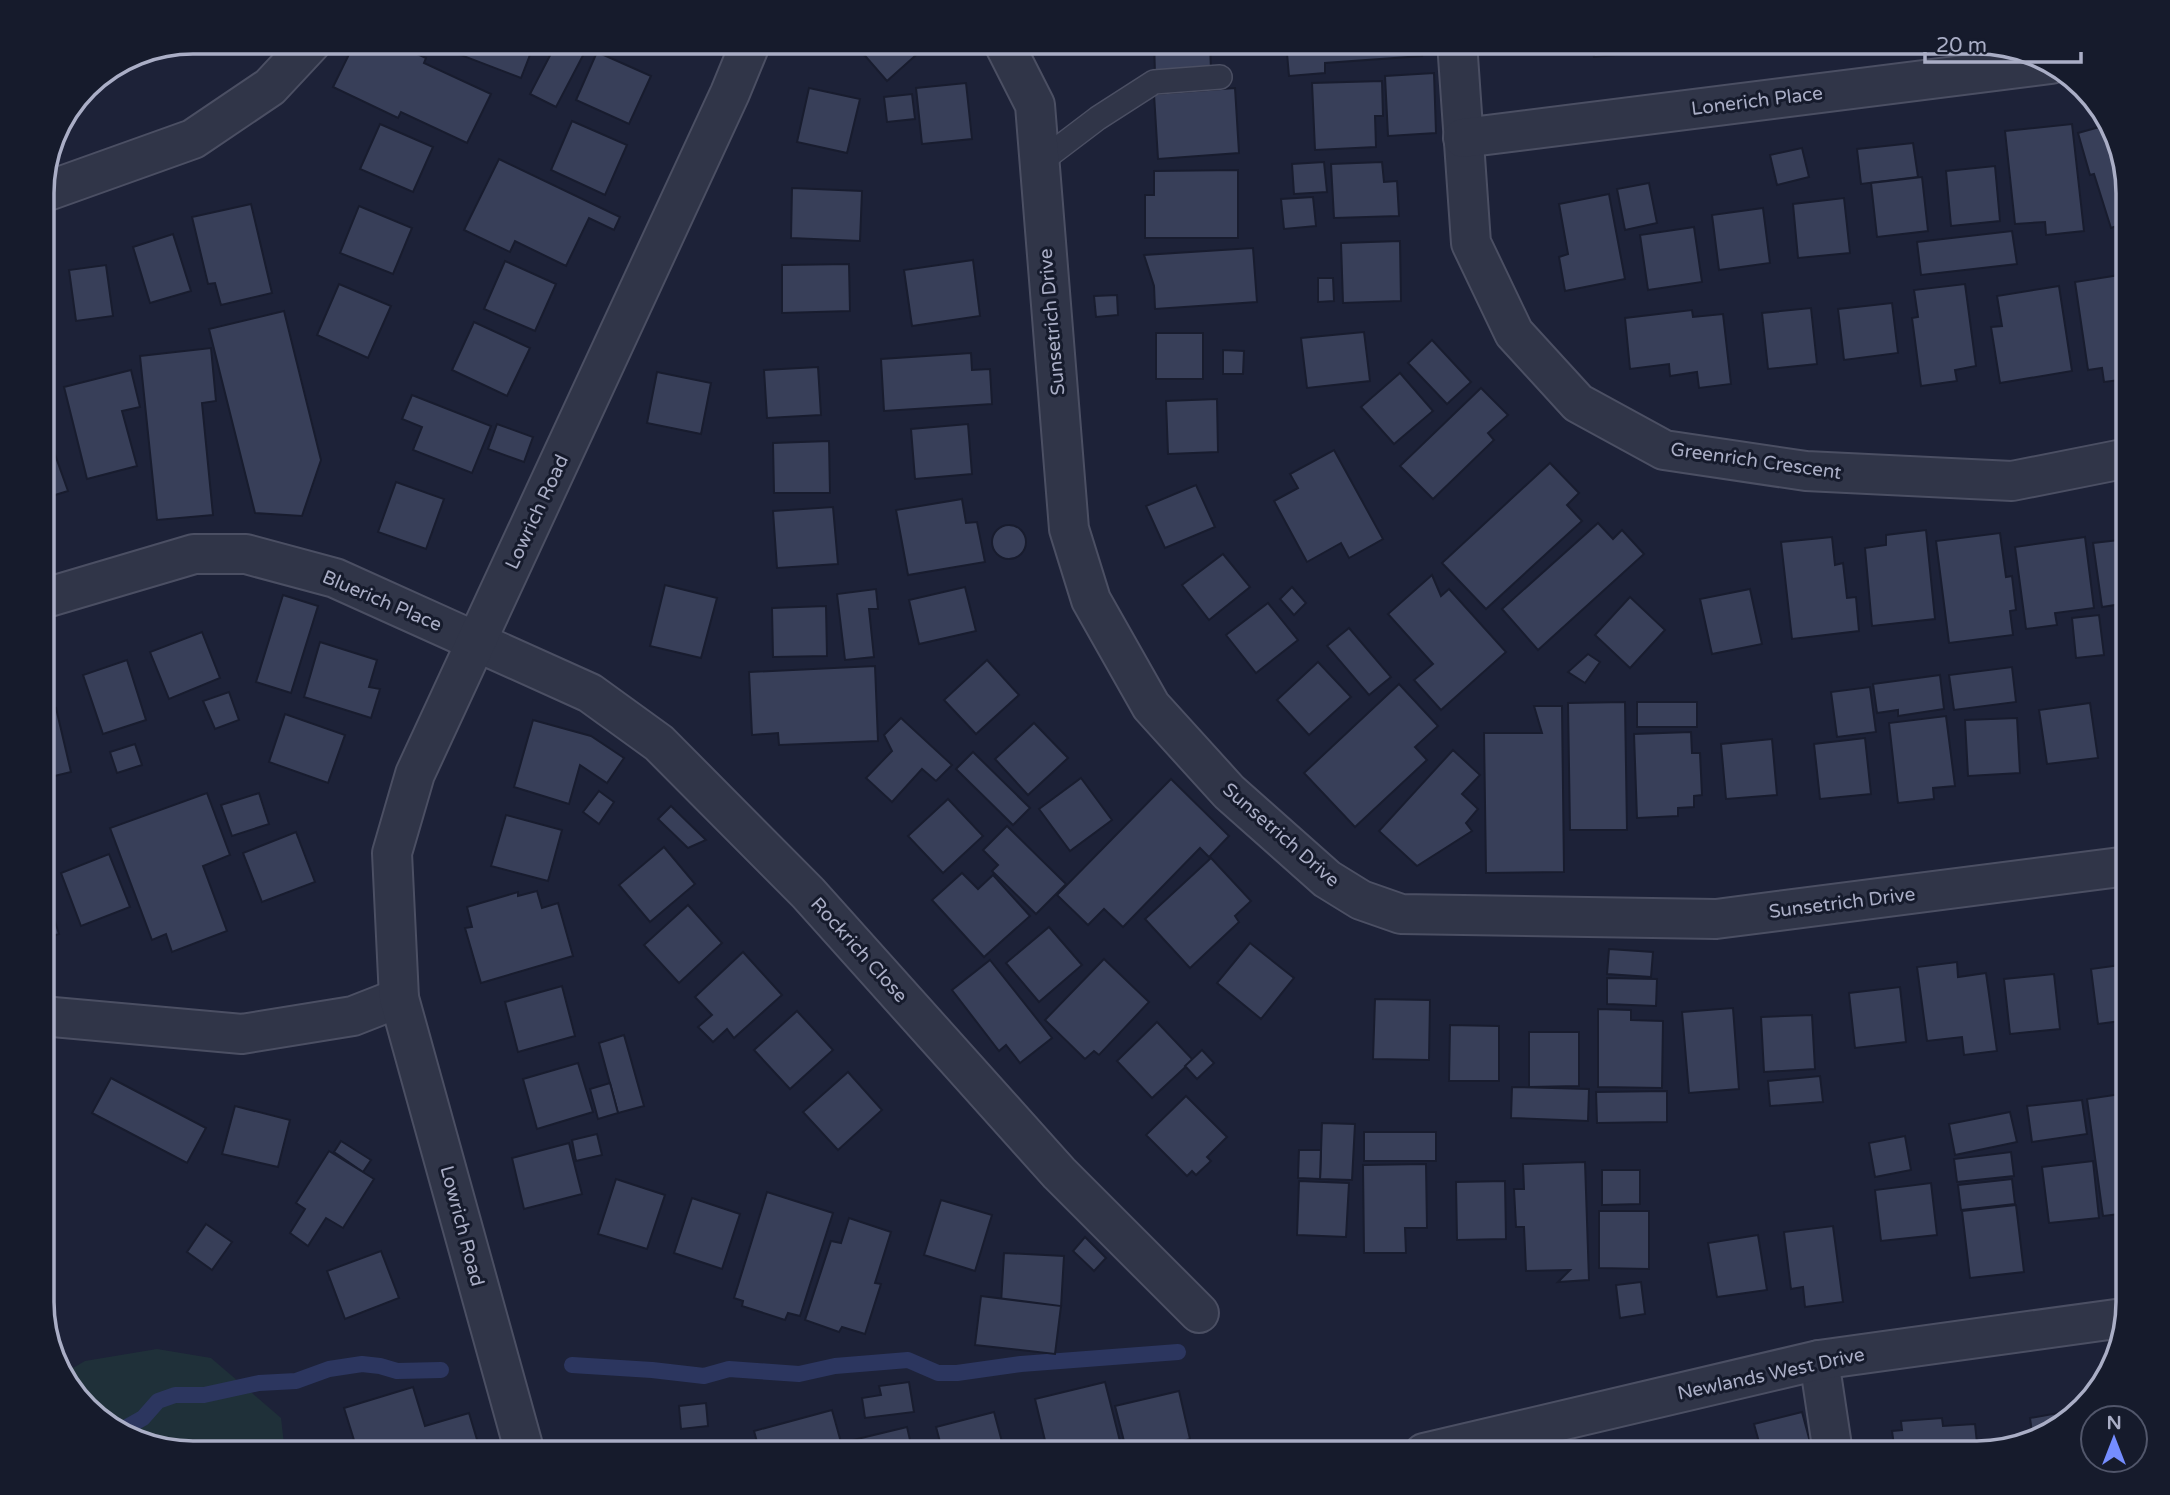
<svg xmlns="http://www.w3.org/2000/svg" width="2170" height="1495" font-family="'Varela Round',sans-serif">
<rect width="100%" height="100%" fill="#1d2238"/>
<polygon fill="#1f3039" points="157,1349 211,1358 281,1418 285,1453 193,1453 109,1427 61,1375 85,1361"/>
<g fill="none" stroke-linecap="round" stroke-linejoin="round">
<g stroke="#2c365f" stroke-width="16">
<polyline points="572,1365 652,1370 704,1376 729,1369 799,1374 835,1366 908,1360 938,1373 957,1373 1021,1364 1178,1352"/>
<polyline points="120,1431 143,1418 158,1401 175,1395 204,1395 259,1383 296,1381 329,1369 362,1364 380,1366 397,1371 441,1370"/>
</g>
</g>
<g fill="#383f59" stroke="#181c2e" stroke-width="2">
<polygon points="355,42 391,42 426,58 424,63 491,94 467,143 401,112 398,118 333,87"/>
<polygon points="447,42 535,42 521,78 445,49"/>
<polygon points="557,42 586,42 589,44 556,107 530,94"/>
<polygon points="637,42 667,42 662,53"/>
<polygon points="853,42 920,42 925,47 887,81"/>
<polygon points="1154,42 1210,42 1211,71 1155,74"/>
<polygon points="1286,42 1421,42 1422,56 1325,63 1325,73 1289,76"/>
<polygon points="1592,42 1648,42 1649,52 1594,57"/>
<polygon points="597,52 651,76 629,124 576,100"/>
<polygon points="1434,73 1436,133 1388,136 1385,76"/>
<polygon points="1382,81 1383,116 1375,116 1376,147 1315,150 1312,83"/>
<polygon points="966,83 972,139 922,144 916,88"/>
<polygon points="809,88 860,99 847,153 797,142"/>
<polygon points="1235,88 1239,153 1158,159 1154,94"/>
<polygon points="912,94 915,119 887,122 884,97"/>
<polygon points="572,121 627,145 605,195 551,170"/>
<polygon points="380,124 433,147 413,192 360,169"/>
<polygon points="2072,124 2084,231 2046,235 2045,222 2015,224 2005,131"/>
<polygon points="2110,124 2128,192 2128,222 2111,228 2094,174 2090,175 2078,133"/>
<polygon points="1913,143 1918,177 1861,184 1857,149"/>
<polygon points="1802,148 1809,177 1777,185 1770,155"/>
<polygon points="499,159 620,217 614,230 589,218 566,266 515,241 510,252 464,230"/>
<polygon points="1324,162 1327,192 1294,194 1292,164"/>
<polygon points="1382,162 1384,182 1397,181 1399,216 1334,218 1331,164"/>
<polygon points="1995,166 2000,221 1951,226 1946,171"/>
<polygon points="1238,170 1238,238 1145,238 1145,195 1154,195 1154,171"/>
<polygon points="1922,177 1928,231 1877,237 1871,183"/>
<polygon points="1649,183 1657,223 1625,230 1617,189"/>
<polygon points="792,188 862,191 860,241 791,238"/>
<polygon points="1609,194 1625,279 1565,291 1559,257 1568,254 1559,204"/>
<polygon points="1313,197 1316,226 1284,229 1281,199"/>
<polygon points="1844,198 1850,253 1798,258 1793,204"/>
<polygon points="251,204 272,293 221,305 215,283 208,284 192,217"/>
<polygon points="359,206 412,228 393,274 340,253"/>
<polygon points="1763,208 1770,263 1719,270 1712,215"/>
<polygon points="1694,227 1702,282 1648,290 1640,235"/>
<polygon points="2012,231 2017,264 1921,275 1917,242"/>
<polygon points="173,234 191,291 150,303 133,247"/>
<polygon points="1400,241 1401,301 1343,303 1341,243"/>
<polygon points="1253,248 1257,302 1155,309 1154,286 1144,255"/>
<polygon points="973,260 980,316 912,326 904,270"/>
<polygon points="505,261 556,284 535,331 484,309"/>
<polygon points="849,264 850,311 782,313 782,265"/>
<polygon points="106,265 113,316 76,321 69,270"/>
<polygon points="2126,274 2128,379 2104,382 2102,368 2088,370 2075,282"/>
<polygon points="1318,278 1333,278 1334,301 1318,302"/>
<polygon points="339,284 391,306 368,358 317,335"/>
<polygon points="1965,284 1976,366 1955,370 1957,381 1921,386 1912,318 1918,317 1914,290"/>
<polygon points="2059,286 2072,371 2000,383 1991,327 2002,326 1997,296"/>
<polygon points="1117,295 1118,315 1096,317 1094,296"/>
<polygon points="42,297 55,364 42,367"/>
<polygon points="1892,303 1898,353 1844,360 1838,309"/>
<polygon points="1811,308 1817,364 1768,369 1762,313"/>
<polygon points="1692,310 1693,317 1723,314 1731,384 1699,388 1697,372 1670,376 1669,364 1630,369 1625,318"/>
<polygon points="284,311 321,460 302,516 255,513 209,329"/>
<polygon points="474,322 530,348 507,396 452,370"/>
<polygon points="1364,332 1370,381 1307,388 1301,338"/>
<rect x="1156" y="333" width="47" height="46"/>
<polygon points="1432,340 1471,382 1447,404 1408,363"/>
<polygon points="211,348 216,401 202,403 213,515 157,520 140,356"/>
<polygon points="1223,350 1244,351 1243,374 1223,374"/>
<polygon points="971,353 972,370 990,369 992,404 884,411 881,359"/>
<polygon points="818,367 821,415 767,418 764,370"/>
<polygon points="131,370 140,407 122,411 137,466 87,479 64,387"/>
<polygon points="657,372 711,383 701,434 647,423"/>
<polygon points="1400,373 1433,411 1394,444 1361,407"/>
<polygon points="1481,388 1508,415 1488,433 1494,440 1433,499 1400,466"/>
<polygon points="412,395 491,426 472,473 413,450 422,427 402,419"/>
<polygon points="1217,399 1218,452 1168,454 1166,401"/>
<polygon points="497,424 533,437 524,462 488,449"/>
<polygon points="968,424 972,474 915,479 911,429"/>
<polygon points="48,435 68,491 42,499 42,437"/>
<polygon points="829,441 830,493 774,493 773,443"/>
<polygon points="1334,450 1383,539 1349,558 1341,543 1307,562 1274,501 1298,488 1290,474"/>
<polygon points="1550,463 1579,493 1567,505 1582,521 1486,609 1442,563"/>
<polygon points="396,482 444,499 426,549 378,532"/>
<polygon points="1196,485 1215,527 1165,548 1146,506"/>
<polygon points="962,499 966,523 977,522 985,562 908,575 896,510"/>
<polygon points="833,507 838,564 777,568 773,511"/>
<polygon points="1598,523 1613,539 1622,530 1644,554 1538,650 1502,609"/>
<circle cx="1009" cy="542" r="17"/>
<polygon points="1926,530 1935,619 1872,626 1865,548 1886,545 1886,535"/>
<polygon points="2000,533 2006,577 2012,576 2016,610 2010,611 2013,635 1949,643 1936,541"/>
<polygon points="1832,537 1835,565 1843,563 1847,598 1856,597 1859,631 1792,639 1781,542"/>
<polygon points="2085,537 2094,608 2055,613 2057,625 2026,629 2015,547"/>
<polygon points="2128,539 2128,603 2102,607 2093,543"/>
<polygon points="1223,554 1250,587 1209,620 1182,585"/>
<polygon points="1432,575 1441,596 1449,589 1506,652 1441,710 1414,680 1433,664 1388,614"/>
<polygon points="665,585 717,598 701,658 650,646"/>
<polygon points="965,587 976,631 919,644 909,600"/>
<polygon points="1292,587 1306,603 1294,615 1280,599"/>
<polygon points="876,589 878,609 869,609 874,657 845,660 837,594"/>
<polygon points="1750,589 1762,644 1712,654 1700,599"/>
<polygon points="283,595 318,606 291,693 256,682"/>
<polygon points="1630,597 1665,630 1630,668 1595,635"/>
<polygon points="1268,603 1298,640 1256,673 1226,635"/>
<polygon points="826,606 827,656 773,657 772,608"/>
<polygon points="2099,615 2104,655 2076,658 2072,618"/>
<polygon points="1349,628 1391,677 1369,695 1327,646"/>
<polygon points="202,632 220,678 169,699 150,652"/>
<polygon points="320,642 377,660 369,687 380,689 371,718 304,697"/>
<polygon points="1588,654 1600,662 1585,683 1568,672"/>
<polygon points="127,660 146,720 103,734 83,675"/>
<polygon points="987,660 1019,695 976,734 944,700"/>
<polygon points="1318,662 1351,697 1309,735 1277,700"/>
<polygon points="875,666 878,741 779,745 778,733 752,735 749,672"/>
<polygon points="2012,667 2016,702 1954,710 1949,675"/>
<polygon points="1940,675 1944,709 1898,716 1898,710 1877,713 1873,684"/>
<polygon points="1399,684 1438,726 1415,747 1427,760 1355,827 1304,773"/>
<polygon points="1870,687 1876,732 1837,737 1831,692"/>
<polygon points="229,692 239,720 215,729 203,701"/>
<polygon points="1625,702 1627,830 1570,830 1568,703"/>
<rect x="1637" y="702" width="60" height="25"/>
<polygon points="2090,703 2098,758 2047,764 2039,710"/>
<polygon points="1534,706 1562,706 1564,872 1486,873 1484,733 1542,733"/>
<polygon points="56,708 71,772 42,779 42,712"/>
<polygon points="285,714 345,735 328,783 269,762"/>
<polygon points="1946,716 1955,786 1933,788 1934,799 1898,803 1889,723"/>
<polygon points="901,718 952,765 936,781 922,769 892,802 866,778 892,751 884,735"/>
<polygon points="2017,718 2020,773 1968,776 1965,720"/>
<polygon points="533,720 591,736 624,758 607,783 580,765 569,804 514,787"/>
<polygon points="1034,723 1068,758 1028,795 995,759"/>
<polygon points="1691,732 1692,753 1700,753 1702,795 1694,796 1694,807 1678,808 1678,816 1637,818 1634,734"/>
<polygon points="1865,738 1871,794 1820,799 1814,744"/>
<polygon points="1772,739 1777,795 1726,799 1721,744"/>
<polygon points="135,744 142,765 117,773 110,752"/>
<polygon points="1453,750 1480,775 1462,794 1478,809 1466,823 1472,831 1417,866 1379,831"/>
<polygon points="973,752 1030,808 1013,825 956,769"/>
<polygon points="1081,778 1112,820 1070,851 1039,809"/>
<polygon points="1171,779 1229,836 1209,857 1200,848 1123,927 1104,909 1088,925 1057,895"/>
<polygon points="599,791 614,802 599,824 583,812"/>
<polygon points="207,793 230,855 203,866 227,931 172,952 166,934 152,940 110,828"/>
<polygon points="259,793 269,824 232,836 221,805"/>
<polygon points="948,799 983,836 943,873 908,836"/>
<polygon points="671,806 706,840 688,848 658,819"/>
<polygon points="506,815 562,830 548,881 491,866"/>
<polygon points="1007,826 1066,884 1036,914 992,871 998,865 983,850"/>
<polygon points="296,832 315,882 262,902 243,853"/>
<polygon points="664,847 695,884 650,922 619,885"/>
<polygon points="109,854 130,907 81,926 61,873"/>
<polygon points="1211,858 1251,901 1235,916 1239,922 1190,968 1145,919"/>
<polygon points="962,873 978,889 993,875 1030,916 984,957 932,900"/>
<polygon points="42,883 59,934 42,940"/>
<polygon points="537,891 542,908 558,903 573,956 481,983 465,928 472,927 467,907 518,892 518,896"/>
<polygon points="688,905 722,943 679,983 644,945"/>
<polygon points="1049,927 1082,965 1039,1002 1006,963"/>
<polygon points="1250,943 1294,978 1261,1019 1217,983"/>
<polygon points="1609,949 1653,952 1651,977 1607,974"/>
<polygon points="743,952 782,995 734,1038 727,1029 713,1042 698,1027 712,1015 695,997"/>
<polygon points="1104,959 1149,1002 1099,1055 1094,1051 1085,1059 1045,1020"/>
<polygon points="990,960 1052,1038 1020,1063 1006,1045 999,1051 952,990"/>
<polygon points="1957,962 1958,977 1986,973 1997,1051 1964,1055 1962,1037 1927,1041 1917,967"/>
<polygon points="2128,964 2128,1020 2098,1024 2091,969"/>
<polygon points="2054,974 2060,1029 2010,1034 2004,979"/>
<polygon points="1607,978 1657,979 1656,1006 1607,1004"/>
<polygon points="562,986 575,1036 518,1052 505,1002"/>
<polygon points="1900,987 1906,1042 1855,1048 1849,993"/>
<polygon points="1375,999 1430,1000 1429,1060 1373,1059"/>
<polygon points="1733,1008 1739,1089 1689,1093 1682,1012"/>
<polygon points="1598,1009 1631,1010 1631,1020 1663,1021 1662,1088 1598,1087"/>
<polygon points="797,1011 833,1050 790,1089 754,1050"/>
<polygon points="1812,1015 1815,1069 1764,1072 1761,1017"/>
<polygon points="1157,1022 1193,1060 1152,1098 1117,1061"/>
<polygon points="1450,1025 1499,1026 1499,1081 1449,1081"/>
<polygon points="1529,1032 1579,1032 1579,1086 1529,1087"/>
<polygon points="624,1035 644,1106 618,1113 599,1043"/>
<polygon points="1202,1050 1214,1063 1197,1079 1185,1066"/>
<polygon points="578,1063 593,1112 537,1129 523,1079"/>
<polygon points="848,1072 882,1110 838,1150 803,1112"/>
<polygon points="1820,1076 1823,1102 1770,1106 1768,1081"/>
<polygon points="111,1078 206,1128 187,1163 92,1113"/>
<polygon points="610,1083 618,1113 598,1119 590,1089"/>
<polygon points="1512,1087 1589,1089 1588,1121 1511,1118"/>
<polygon points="1667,1091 1667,1122 1597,1123 1596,1092"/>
<polygon points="2128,1093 2128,1213 2103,1216 2087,1099"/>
<polygon points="1186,1096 1227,1137 1207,1157 1211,1161 1196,1175 1192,1171 1187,1176 1146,1135"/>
<polygon points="2082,1100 2087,1134 2032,1142 2027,1106"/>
<polygon points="235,1106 290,1120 278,1167 222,1154"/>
<polygon points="2010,1112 2017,1142 1955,1155 1949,1124"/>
<polygon points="1322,1123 1355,1124 1352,1180 1320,1179"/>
<rect x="1364" y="1132" width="72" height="29"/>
<polygon points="597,1134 602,1155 576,1161 572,1140"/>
<polygon points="1905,1136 1911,1170 1875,1177 1869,1143"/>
<polygon points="341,1141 371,1160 363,1172 334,1152"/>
<polygon points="569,1143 582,1194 524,1209 512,1158"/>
<polygon points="1299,1150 1321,1150 1320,1179 1298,1178"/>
<polygon points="329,1151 374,1179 343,1228 326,1218 308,1246 290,1233 305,1209 296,1203"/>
<polygon points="2011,1152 2014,1176 1957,1182 1954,1159"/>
<polygon points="2093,1161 2099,1218 2049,1223 2042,1167"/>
<polygon points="1585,1162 1589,1280 1558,1282 1570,1270 1526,1271 1524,1227 1516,1227 1514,1189 1524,1189 1523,1164"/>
<polygon points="1426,1164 1427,1228 1405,1228 1406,1253 1364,1253 1363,1165"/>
<polygon points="1602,1170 1640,1170 1640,1204 1602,1205"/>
<polygon points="616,1179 665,1195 647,1249 598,1234"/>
<polygon points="2012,1179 2015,1204 1961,1210 1958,1185"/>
<polygon points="1299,1181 1349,1183 1346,1237 1297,1235"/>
<polygon points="1505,1181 1506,1239 1457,1240 1456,1182"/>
<polygon points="1931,1183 1937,1235 1881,1241 1875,1190"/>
<polygon points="767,1192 833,1213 800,1316 788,1313 785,1320 742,1306 743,1301 734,1298"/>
<polygon points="692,1198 740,1214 722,1269 674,1253"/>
<polygon points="941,1200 992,1215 975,1271 924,1255"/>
<polygon points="2016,1205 2024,1272 1970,1278 1962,1211"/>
<polygon points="1599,1211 1649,1211 1649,1269 1599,1268"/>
<polygon points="849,1218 891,1232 875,1283 881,1284 865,1334 842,1327 839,1332 805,1320 831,1241 841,1243"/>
<polygon points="206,1224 232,1242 212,1270 187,1252"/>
<polygon points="1833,1226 1843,1302 1805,1307 1803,1287 1791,1289 1784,1232"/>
<polygon points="1758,1235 1767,1290 1717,1297 1708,1243"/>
<polygon points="1085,1237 1106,1258 1094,1271 1073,1251"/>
<polygon points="381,1251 399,1298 345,1319 327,1271"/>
<polygon points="1004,1253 1064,1256 1061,1307 1001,1303"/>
<polygon points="1641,1282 1645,1314 1620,1318 1616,1285"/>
<polygon points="981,1296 1061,1306 1055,1354 975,1345"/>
<polygon points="909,1382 914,1412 865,1418 862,1398 881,1395 879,1386"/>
<polygon points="1105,1382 1123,1453 1048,1453 1035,1399"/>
<polygon points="413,1387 425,1426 469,1413 481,1453 358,1453 344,1408"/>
<polygon points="1179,1391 1190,1439 1180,1442 1183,1453 1127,1453 1115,1406"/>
<polygon points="706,1403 708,1426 681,1429 679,1406"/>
<polygon points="832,1410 844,1453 760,1453 754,1431"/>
<polygon points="2075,1410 2044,1437 2033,1440 2030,1418"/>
<polygon points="994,1412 1005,1453 943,1453 936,1427"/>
<polygon points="1802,1412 1813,1453 1762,1453 1754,1424"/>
<polygon points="1942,1418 1943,1426 1975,1424 1978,1453 1895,1453 1892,1431 1902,1430 1901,1421"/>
<polygon points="907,1427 913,1453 852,1453 849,1441"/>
<polygon points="1756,1443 1759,1453 1719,1453"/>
</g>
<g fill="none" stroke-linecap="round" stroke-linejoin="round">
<g stroke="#4b4f63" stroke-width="26">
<polyline id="service" points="1040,162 1098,118 1154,82 1220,77"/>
</g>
<g stroke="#4b4f63" stroke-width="42">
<g id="minor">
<polyline points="1003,42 1035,105 1069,529 1091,600 1151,706 1229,792 1327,879 1361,900 1401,914 1716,919 2128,866"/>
<polyline points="1457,42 1471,243 1514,333 1578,403 1664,450 1806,471 2012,481 2128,458"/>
<polyline points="1463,138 2051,64"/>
<polyline points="42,193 193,139 270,87 312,42"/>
<polyline points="42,599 194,554 246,554 335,578 590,693 659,743 808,893 1059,1173 1199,1313"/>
<polyline points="42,1016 242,1034 353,1016 399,998"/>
<polyline points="1819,1360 1833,1453"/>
<polyline points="525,1453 399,998 392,853 415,774 730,93 751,42"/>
<polyline points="1424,1453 1819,1360 2123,1318"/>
</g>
</g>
<use href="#service" stroke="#303548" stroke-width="23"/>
<use href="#minor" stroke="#303548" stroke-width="38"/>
</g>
<g text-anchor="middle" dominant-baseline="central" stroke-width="6" stroke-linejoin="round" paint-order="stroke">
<g font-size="19" fill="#aaaec6" stroke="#161b2c">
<text transform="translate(1757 101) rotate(-7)">Lonerich Place</text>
<text transform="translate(1052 322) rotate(-95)">Sunsetrich Drive</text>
<text transform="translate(1756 461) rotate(8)">Greenrich Crescent</text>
<text transform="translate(537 512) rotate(-65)">Lowrich Road</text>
<text transform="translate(382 601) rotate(23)">Bluerich Place</text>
<text transform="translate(1281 835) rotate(41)">Sunsetrich Drive</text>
<text transform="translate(1842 903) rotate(-7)">Sunsetrich Drive</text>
<text transform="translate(859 950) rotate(48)">Rockrich Close</text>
<text transform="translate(462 1226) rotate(75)">Lowrich Road</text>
<text transform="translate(1771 1374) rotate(-12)">Newlands West Drive</text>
</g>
</g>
<path d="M0 0H2170V1495H0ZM193 54H1977A139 139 0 0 1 2116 193V1302A139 139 0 0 1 1977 1441H193A139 139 0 0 1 54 1302V193A139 139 0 0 1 193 54Z" fill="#161b2c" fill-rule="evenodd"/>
<path fill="none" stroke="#aaaec6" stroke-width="3.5" d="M193 54H1977A139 139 0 0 1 2116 193V1302A139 139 0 0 1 1977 1441H193A139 139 0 0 1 54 1302V193A139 139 0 0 1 193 54Z"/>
<g transform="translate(2114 1439)"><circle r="33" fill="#161b2c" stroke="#51566a" stroke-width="2"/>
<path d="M0-5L12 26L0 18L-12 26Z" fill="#758dff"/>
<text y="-10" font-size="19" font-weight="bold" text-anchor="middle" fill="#aaaec6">N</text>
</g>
<path d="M1925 52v10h156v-10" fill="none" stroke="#aaaec6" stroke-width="3.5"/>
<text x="1936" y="52" font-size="21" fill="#aaaec6" stroke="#161b2c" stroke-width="5" paint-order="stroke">20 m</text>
</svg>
